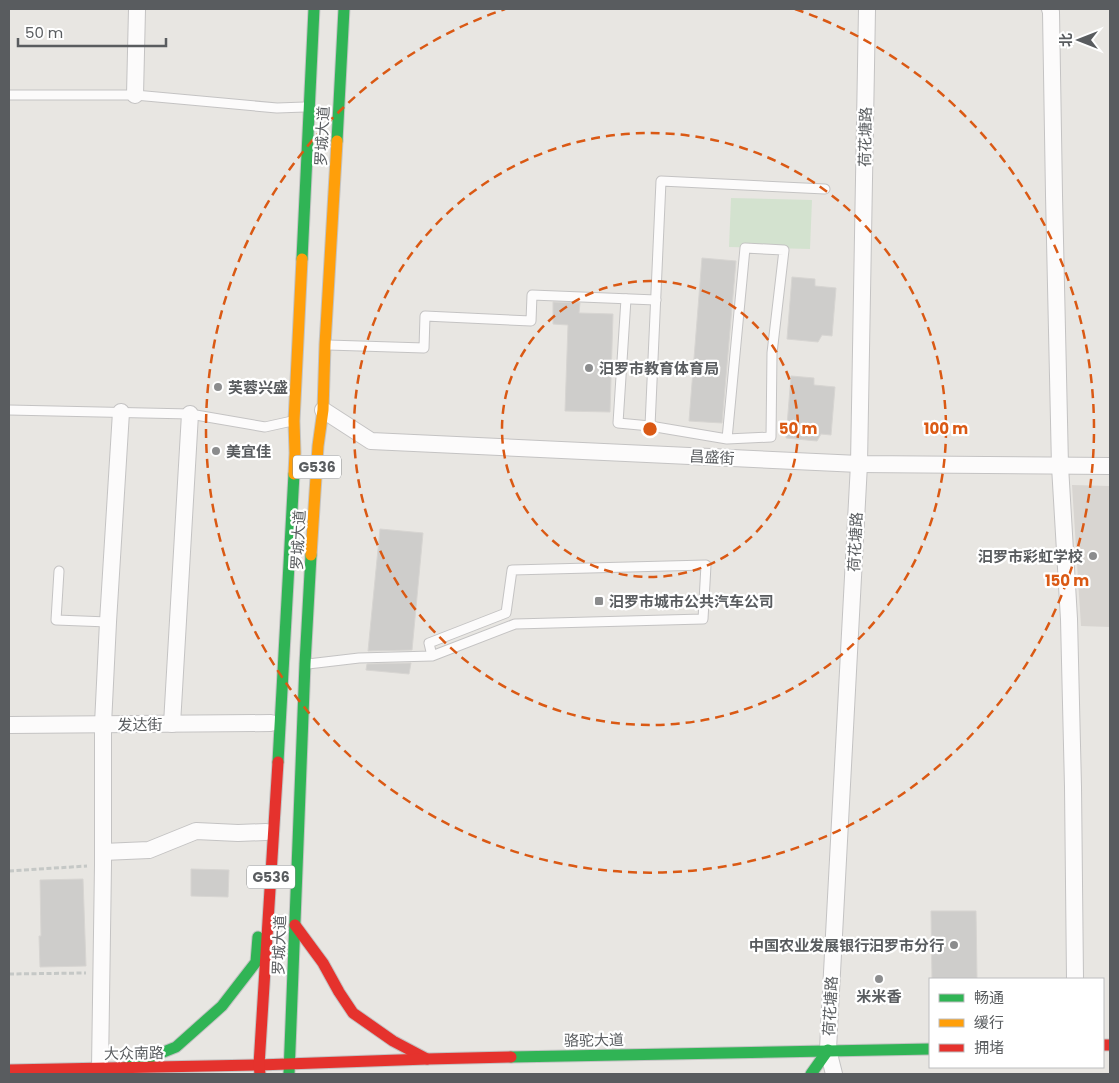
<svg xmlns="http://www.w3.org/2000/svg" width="1119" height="1083" font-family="Poppins,'Noto Sans SC',sans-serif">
<rect width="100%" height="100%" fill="#e8e6e2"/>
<polygon fill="#d8d5d1" points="1072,485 1110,486 1110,627 1081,626"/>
<polygon fill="#d3e2cf" points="731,198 812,200 810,249 729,247"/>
<g fill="#cecdcb" stroke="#d7d5d2">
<polygon points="702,258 736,261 722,423 689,421"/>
<polygon points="792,277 815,279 815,286 836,288 832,336 822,335 818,342 787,339"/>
<polygon points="553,302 580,303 579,313 613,314 610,412 565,411 568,325 553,324"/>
<polygon points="791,376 814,378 814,385 835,387 831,435 821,434 817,441 786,438"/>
<polygon points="380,529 423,533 412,650 368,651"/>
<polygon points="411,663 409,674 366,670 367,664"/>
<polygon points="191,869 229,870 228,897 191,896"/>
<polygon points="83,879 86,966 40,967 39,936 41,936 40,880"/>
<polygon points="931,911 976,911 977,979 932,979"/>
</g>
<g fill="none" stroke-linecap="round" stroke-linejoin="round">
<g stroke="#c4c3c3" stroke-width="11">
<g id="lane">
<polyline points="9,95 135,95 277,108 305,107"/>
<polyline points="626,299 618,423 650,426 727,439 771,437 772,353 784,250 745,248 727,439"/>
<polyline points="328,345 424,348 425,316 531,321 532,295 656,300"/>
<polyline points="9,410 190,414 265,427 292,421"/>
<polyline points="650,426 661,181 825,189"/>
<polyline points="59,571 56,620 108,622"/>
<polyline points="308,664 359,658 432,656 515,624 703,619 706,565 512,570 506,613 429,643 432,656"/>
</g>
</g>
<g stroke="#c4c3c3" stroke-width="18">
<g id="street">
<polyline points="1050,9 1051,12 1054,195 1060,466 1069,619 1073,787 1075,979"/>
<polyline points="135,95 137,9"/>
<polyline points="323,410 371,441 859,464 1110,466"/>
<polyline points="172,724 190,414"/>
<polyline points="9,725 271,723"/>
<polyline points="103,852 149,850 196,831 238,833 266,832"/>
<polyline points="100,1068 103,865 103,724 108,622 121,412"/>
<polyline points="834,1074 828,1050 829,1029 859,464 867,9"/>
</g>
</g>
<g stroke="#c3c3c3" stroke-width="13">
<g id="fast">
<polyline points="337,141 344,9"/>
<polyline points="302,259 314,9"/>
<polyline points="278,762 294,474"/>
<polyline points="511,1057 930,1049"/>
<polyline points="124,1068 176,1047 222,1006 256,962 258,937"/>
<polyline points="289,1074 305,664 311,555"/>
<polyline points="811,1074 828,1050"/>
</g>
</g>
<g stroke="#c3c3c3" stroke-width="13">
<g id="slow">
<polyline points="294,474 295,453 294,421 302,259"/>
<polyline points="311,555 318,446 323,410 325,345 337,141"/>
</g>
</g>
<g stroke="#c3c3c3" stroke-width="13">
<g id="jam">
<polyline points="295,925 323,963 339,992 353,1013 393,1041 427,1059"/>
<polyline points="1103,1045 1110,1045"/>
<polyline points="259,1065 427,1059 511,1057"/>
<polyline points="9,1070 259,1065"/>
<polyline points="260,1074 259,1065 278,762"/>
</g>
</g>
<g stroke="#c5c8c6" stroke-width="3" stroke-dasharray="5 2.5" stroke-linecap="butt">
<polyline points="9,871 87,866"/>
<polyline points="9,974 86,973"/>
</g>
<use href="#lane" stroke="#fcfbfb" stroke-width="9"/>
<use href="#street" stroke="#fcfbfb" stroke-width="16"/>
<use href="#fast" stroke="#30b455" stroke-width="11"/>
<use href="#slow" stroke="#ff9f0a" stroke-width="11"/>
<use href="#jam" stroke="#e5322d" stroke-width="11"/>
</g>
<g fill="none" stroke="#da5914" stroke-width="2.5" stroke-dasharray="9 6">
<circle cx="650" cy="429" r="148"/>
<circle cx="650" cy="429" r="296"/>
<path d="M795 9A444 444 0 1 1 505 9"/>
</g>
<g fill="#8b8c8d" stroke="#fff" stroke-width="2">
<circle cx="589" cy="368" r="5"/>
<circle cx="218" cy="387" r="5"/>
<circle cx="216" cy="451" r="5"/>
<circle cx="1093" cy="556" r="5"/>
<rect x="594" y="596" width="10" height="10" rx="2.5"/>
<circle cx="954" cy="945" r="5"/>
<circle cx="879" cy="979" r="5"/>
</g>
<g text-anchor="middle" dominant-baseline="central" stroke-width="4.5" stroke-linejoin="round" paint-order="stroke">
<g fill="#fff" stroke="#8b8d8f" stroke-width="1">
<rect x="293" y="455.5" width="48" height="23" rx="4"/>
<rect x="247" y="865.5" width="48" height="23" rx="4"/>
</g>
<g font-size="14" font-weight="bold" fill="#595c5f">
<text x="317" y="467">G536</text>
<text x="271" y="877">G536</text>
</g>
<g font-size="15" fill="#595c5f" stroke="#fff">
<text transform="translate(322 136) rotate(-87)">罗城大道</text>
<text transform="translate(865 137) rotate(-89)">荷花塘路</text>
<text transform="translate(712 457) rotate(3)">昌盛街</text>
<text transform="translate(298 540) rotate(-87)">罗城大道</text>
<text transform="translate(855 542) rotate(-87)">荷花塘路</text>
<text x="140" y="724">发达街</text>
<text transform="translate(279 945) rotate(-88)">罗城大道</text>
<text transform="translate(830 1006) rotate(-87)">荷花塘路</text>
<text transform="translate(594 1040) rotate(-1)">骆驼大道</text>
<text transform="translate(134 1053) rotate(-1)">大众南路</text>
</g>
<g font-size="15" font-weight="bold" fill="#595c5f" stroke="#fff" text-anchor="start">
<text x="599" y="368">汨罗市教育体育局</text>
<text x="228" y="387">芙蓉兴盛</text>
<text x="226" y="451">美宜佳</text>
<text x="1083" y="556" text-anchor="end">汨罗市彩虹学校</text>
<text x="609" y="601">汨罗市城市公共汽车公司</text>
<text x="944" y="945" text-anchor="end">中国农业发展银行汨罗市分行</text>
<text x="879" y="996" text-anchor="middle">米米香</text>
</g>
</g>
<circle cx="650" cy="429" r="8" fill="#da5914" stroke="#fff" stroke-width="2.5"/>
<g font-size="15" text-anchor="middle" font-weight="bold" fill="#da5914" stroke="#fff" stroke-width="4.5" stroke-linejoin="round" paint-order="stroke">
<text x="798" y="434">50 m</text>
<text x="946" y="434">100 m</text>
<text x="1067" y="586">150 m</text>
</g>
<rect width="1119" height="1083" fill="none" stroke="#595c5f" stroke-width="20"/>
<rect x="929" y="978" width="175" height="90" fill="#ffffff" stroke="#bdbebf"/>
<rect x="939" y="994" width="25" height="8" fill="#30b455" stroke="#bdbebf"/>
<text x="974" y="1003" font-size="15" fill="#595c5f">畅通</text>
<rect x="939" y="1019" width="25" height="8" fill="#ff9f0a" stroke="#bdbebf"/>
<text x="974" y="1028" font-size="15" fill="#595c5f">缓行</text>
<rect x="939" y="1044" width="25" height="8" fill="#e5322d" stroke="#bdbebf"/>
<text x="974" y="1053" font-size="15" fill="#595c5f">拥堵</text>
<g transform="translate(1079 40) rotate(270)" stroke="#ffffff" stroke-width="4" paint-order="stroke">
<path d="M0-4L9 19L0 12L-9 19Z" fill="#595c5f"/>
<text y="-8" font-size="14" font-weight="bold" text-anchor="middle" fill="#595c5f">北</text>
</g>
<path d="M18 38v8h148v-8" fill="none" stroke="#595c5f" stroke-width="2.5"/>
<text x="25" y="38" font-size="15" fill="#595c5f" stroke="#ffffff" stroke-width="4" paint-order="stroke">50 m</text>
</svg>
